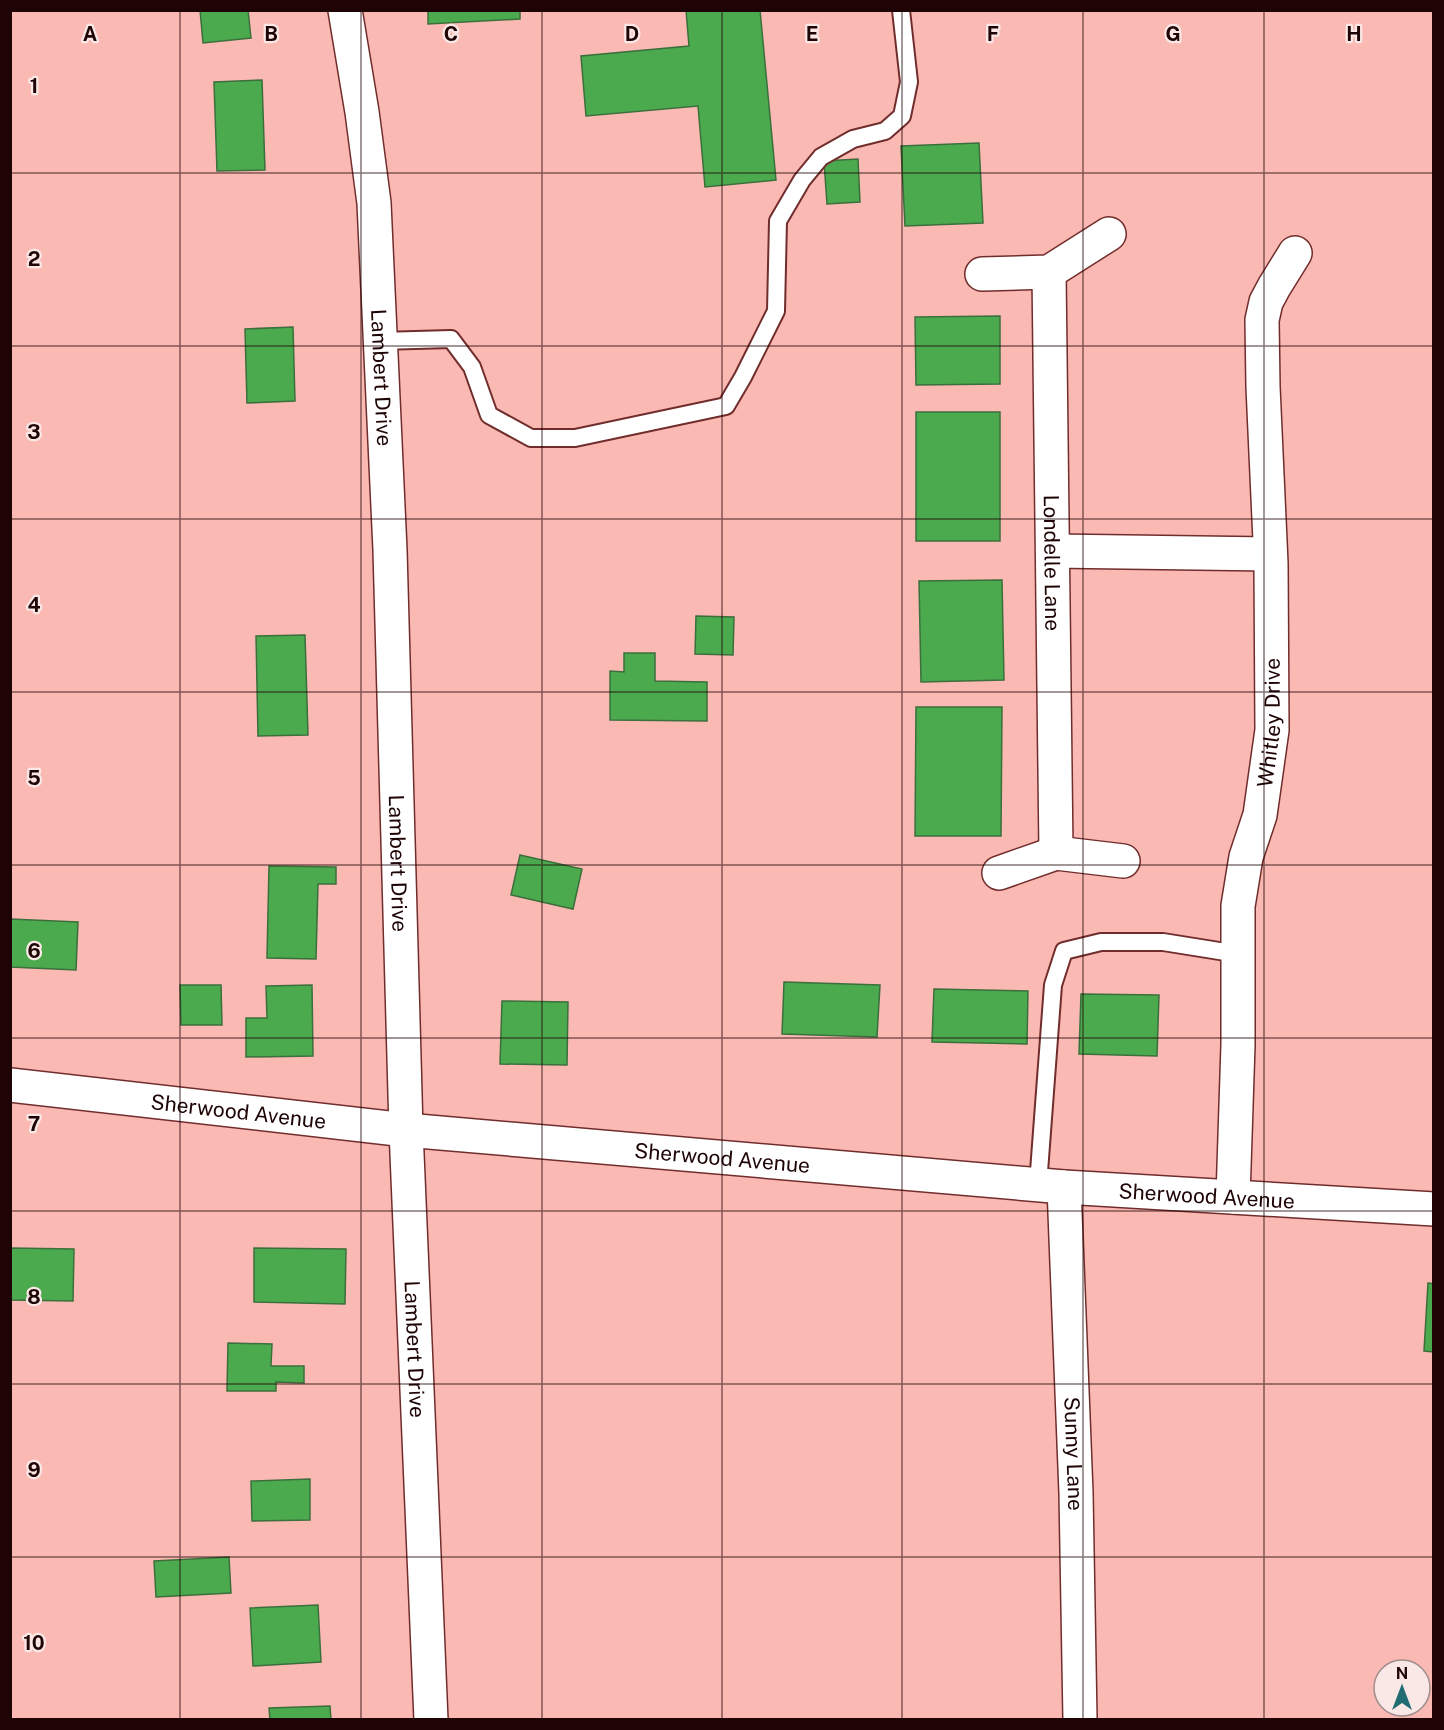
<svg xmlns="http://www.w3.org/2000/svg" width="1444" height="1730" font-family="'Public Sans',sans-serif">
<rect width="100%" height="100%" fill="#fab9b3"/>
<g fill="#4caa4e" stroke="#3b6f3c" stroke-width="1.5">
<polygon points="200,10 248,10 251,38 203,43"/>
<polygon points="428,10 520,10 520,19 428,24"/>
<polygon points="686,10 760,10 776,180 705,187 698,106 586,116 581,56 689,46"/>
<polygon points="262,80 265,170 217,171 214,82"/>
<polygon points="979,143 983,223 905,226 901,146"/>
<polygon points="858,159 860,202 827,204 824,161"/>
<polygon points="1000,316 1000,384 916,385 915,317"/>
<polygon points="293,327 295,401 247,403 245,329"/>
<rect x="916" y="412" width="84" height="129"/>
<polygon points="1002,580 1004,680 921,682 919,581"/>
<polygon points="696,616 734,617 733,655 695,654"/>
<polygon points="305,635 308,735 258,736 256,636"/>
<polygon points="624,653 655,653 655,681 707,682 707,721 610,720 610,671 624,672"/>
<polygon points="916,707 1002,707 1001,836 915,836"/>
<polygon points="520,855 582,869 573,909 511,895"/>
<polygon points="269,866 336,867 336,884 318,884 316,959 267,958"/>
<polygon points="10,919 78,922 76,970 10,967"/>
<polygon points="784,982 880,985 877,1037 782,1034"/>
<polygon points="180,985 221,985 222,1025 181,1025"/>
<polygon points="312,985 313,1056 246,1057 246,1018 267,1018 266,986"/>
<polygon points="934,989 1028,991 1027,1044 932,1042"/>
<polygon points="1081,994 1159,995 1157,1056 1079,1054"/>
<polygon points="502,1001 568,1002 567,1065 500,1064"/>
<polygon points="10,1248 74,1249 73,1301 10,1300"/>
<polygon points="254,1248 346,1249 345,1304 254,1302"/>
<polygon points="1428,1283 1434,1284 1434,1352 1424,1351"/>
<polygon points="228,1343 272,1344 271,1366 304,1366 304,1383 276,1382 276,1391 227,1391"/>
<polygon points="310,1479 310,1520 252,1521 251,1481"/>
<polygon points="229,1557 231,1593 156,1597 154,1561"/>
<polygon points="318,1605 321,1662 253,1666 250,1608"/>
<polygon points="330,1706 331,1720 270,1720 269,1708"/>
</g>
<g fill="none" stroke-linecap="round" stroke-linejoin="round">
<g stroke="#712d2c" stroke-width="20">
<g id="service">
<polyline points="380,341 451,339 472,367 489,415 531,438 575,438 726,406 743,377 776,311 778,221 802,180 821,157 853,139 885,131 902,116 909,82 901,10"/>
<polyline points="1038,1185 1053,985 1064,951 1101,942 1163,942 1238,954"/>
</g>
</g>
<g stroke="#712d2c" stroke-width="36">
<g id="minor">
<path id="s1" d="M 345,10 L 362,112 L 374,203 L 390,550 L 406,1130 L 431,1720"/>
<path id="s2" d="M 1049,272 L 1056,853"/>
<polyline points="982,274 1049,272 1109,234"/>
<polyline points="1053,551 1270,554"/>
<polyline points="999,873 1056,853 1123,861"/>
<path id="s3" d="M 10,1085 L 406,1130 L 1064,1187 L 1434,1209"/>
<path id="s4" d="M 1064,1187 L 1076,1493 L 1080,1720"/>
<path id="s5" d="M 1233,1197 L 1238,1045 L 1238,906 L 1246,857 L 1260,815 L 1272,730 L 1271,563 L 1263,387 L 1262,320 L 1266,302 L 1274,287 L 1295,253"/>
</g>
</g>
<use href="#service" stroke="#fff" stroke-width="16"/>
<use href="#minor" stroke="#fff" stroke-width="33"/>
</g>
<path fill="none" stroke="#1e0404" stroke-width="1.5" stroke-opacity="0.55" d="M 180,10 L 180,1720M 361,10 L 361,1720M 542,10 L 542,1720M 722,10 L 722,1720M 902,10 L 902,1720M 1083,10 L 1083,1720M 1264,10 L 1264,1720M 10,173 L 1434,173M 10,346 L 1434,346M 10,519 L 1434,519M 10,692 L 1434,692M 10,865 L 1434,865M 10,1038 L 1434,1038M 10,1211 L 1434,1211M 10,1384 L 1434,1384M 10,1557 L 1434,1557"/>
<g text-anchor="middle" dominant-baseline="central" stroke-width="4.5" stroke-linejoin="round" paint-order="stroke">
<g font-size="21" fill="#1e0404" stroke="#f9e8e6">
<text stroke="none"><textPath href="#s1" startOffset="370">Lambert Drive</textPath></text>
<text stroke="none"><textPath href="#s2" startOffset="291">Londelle Lane</textPath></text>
<text stroke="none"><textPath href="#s5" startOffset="478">Whitley Drive</textPath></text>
<text stroke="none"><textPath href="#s1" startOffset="856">Lambert Drive</textPath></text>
<text stroke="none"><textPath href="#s3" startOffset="230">Sherwood Avenue</textPath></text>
<text stroke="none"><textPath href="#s3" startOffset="716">Sherwood Avenue</textPath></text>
<text stroke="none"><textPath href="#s3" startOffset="1202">Sherwood Avenue</textPath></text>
<text stroke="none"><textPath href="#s1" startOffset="1342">Lambert Drive</textPath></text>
<text stroke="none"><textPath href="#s4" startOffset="267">Sunny Lane</textPath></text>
</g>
</g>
<g font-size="20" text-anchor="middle" font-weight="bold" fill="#1e0404" stroke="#f9e8e6" stroke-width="4.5" stroke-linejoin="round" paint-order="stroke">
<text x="90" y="41">A</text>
<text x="271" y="41">B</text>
<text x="451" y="41">C</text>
<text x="632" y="41">D</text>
<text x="812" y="41">E</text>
<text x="993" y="41">F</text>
<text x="1173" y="41">G</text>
<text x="1354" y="41">H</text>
<text x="34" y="93">1</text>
<text x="34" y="266">2</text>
<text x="34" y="439">3</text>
<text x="34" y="612">4</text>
<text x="34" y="785">5</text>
<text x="34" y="958">6</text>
<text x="34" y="1131">7</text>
<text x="34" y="1304">8</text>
<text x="34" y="1477">9</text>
<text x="34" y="1650">10</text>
</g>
<rect width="1444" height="1730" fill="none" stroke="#1e0404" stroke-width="24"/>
<g transform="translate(1402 1688)"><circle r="28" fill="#f9e8e6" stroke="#a18d8c" stroke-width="1.5"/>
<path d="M0-4.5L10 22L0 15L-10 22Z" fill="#216c73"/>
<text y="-9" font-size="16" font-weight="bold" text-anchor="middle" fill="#1e0404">N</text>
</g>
</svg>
